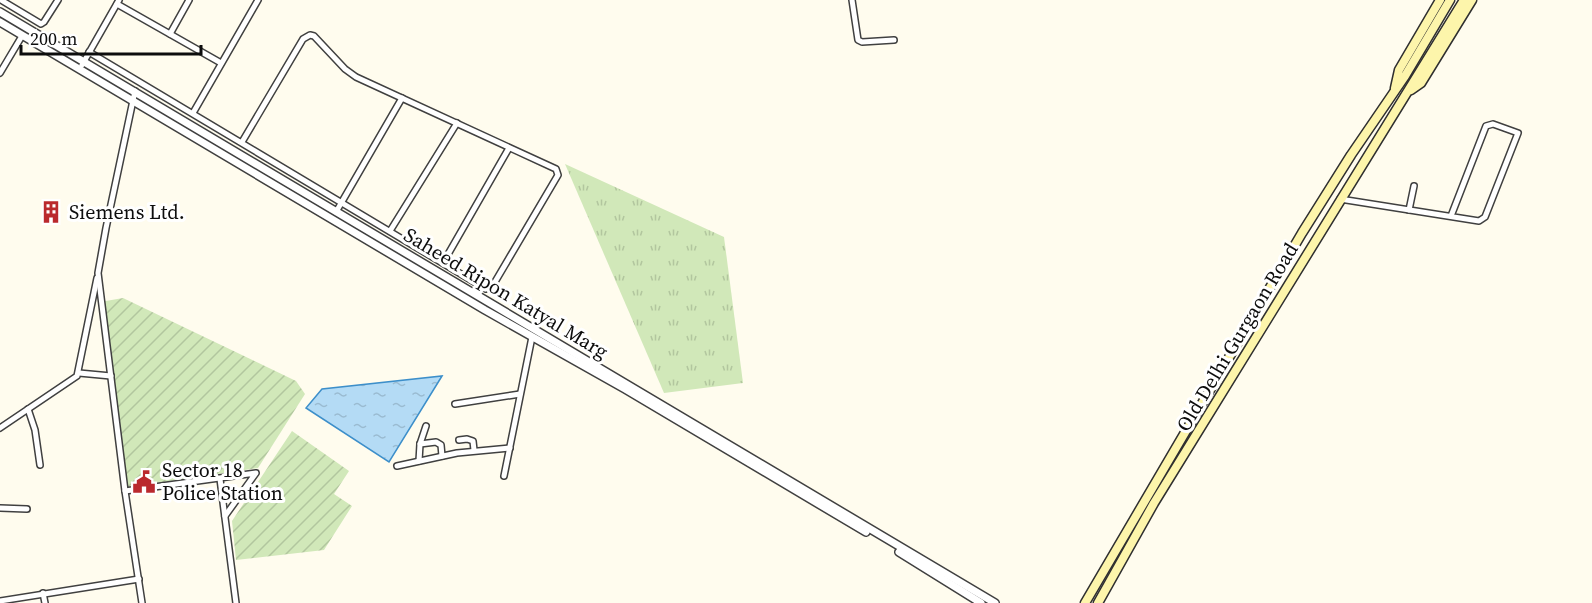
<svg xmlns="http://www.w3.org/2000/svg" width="1592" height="603" font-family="'Source Serif 4',serif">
<defs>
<pattern id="grass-tufts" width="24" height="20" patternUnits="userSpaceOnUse" patternTransform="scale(1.5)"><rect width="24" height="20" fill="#d1e8b9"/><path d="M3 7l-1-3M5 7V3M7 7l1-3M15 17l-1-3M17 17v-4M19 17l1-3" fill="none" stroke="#b2c69e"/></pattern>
<pattern id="garden-furrows" width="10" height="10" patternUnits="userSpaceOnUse" patternTransform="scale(1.5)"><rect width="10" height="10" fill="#d1e8b9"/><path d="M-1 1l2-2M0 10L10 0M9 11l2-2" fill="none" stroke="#b2c69e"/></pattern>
<pattern id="water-ripples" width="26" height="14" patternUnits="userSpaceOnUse" patternTransform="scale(1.5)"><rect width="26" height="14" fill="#b4dbf5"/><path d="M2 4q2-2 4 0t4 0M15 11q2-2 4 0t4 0" fill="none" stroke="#9abbd1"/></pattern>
</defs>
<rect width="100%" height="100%" fill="#fffcee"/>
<polygon fill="url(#grass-tufts)" points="565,164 724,237 743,383 664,393"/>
<g fill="url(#garden-furrows)">
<polygon points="123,298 296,381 305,394 258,468 125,488 100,302"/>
<polygon points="292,431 349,471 334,494 352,506 324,550 236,560 232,521"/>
</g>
<polygon fill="url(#water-ripples)" stroke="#3d8fca" stroke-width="1.5" points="442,376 389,462 306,408 322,389"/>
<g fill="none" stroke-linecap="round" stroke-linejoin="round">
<g stroke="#404040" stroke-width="8">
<g id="minor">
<polyline points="1,0 41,24 44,22 58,0"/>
<polyline points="852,0 858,40 862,42 894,40"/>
<polyline points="117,4 221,63"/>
<polyline points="170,34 189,0"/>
<polyline points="89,52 486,289 492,287 558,175 556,169 356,77 345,69 314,36 310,35 303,39 242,142"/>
<polyline points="82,65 119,0"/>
<polyline points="0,73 22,36"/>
<polyline points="135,91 106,228 98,273 125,491 142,603"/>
<polyline points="193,113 258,0"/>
<polyline points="1340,199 1479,221 1485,217 1518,133 1493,124 1486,126 1451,216"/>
<polyline points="1409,210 1414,186"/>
<polyline points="336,212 402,98"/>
<polyline points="390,231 457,123"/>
<polyline points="443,263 509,148"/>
<polyline points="79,373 111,376"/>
<polyline points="455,404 520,394"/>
<polyline points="28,409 35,430 40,465"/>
<polyline points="0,428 77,376 97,278"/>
<polyline points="459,440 467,439 473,441 474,450"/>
<polyline points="420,444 436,442 441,445 442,456"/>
<polyline points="419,461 420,444 426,426"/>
<polyline points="397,466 457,453 510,448"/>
<polyline points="504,476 532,337"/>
<polyline points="220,479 236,603"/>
<polyline points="125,491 256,473 225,516"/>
<polyline points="0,508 27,509"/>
<polyline points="43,593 45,603"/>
<polyline points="0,601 139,579"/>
</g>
</g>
<g stroke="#404040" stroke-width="10">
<g id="tertiary">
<polyline points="0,12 995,603"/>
<polyline points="0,22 485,310 625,389 866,532"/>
<polyline points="899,552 981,603"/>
</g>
</g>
<g stroke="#2f2f2f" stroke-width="11">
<g id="secondary">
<polyline points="1395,88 1399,70 1440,0"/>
<polyline points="1411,90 1421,83 1472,0"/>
<polyline points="1085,603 1302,233 1351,155 1405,76 1450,0"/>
<polyline points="1098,603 1154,503 1464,0"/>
</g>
</g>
<use href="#minor" stroke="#fff" stroke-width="5"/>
<use href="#tertiary" stroke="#fff" stroke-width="7"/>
<use href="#secondary" stroke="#fdf5ab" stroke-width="8"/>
</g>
<defs>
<g id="building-bare" transform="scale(1.8)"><path d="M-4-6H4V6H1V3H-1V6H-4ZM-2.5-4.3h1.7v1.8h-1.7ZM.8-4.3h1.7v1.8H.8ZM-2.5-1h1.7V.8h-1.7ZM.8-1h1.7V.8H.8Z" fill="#ba292d" stroke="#fff" stroke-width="2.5" paint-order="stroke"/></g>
<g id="civic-bare" transform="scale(1.8)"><path d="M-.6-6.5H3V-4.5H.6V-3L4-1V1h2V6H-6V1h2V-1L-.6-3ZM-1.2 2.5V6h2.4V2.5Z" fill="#ba292d" stroke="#fff" stroke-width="2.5" paint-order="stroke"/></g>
</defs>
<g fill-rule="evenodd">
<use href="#building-bare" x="51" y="212"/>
<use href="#civic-bare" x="144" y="482"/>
</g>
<g text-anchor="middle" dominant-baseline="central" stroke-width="6" stroke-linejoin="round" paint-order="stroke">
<g font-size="20" fill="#0d0d0d" stroke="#fff" text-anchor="start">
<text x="69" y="212">Siemens Ltd.</text>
<text x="162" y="470">Sector 18<tspan x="162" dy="23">Police Station</tspan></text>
</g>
<g font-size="20" fill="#0d0d0d" stroke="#fff">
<text transform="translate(506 293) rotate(31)">Saheed Ripon Katyal Marg</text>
<text transform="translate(1237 337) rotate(-59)">Old Delhi Gurgaon Road</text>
</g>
</g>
<path d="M21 45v9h180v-9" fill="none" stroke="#0d0d0d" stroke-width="3"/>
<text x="30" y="45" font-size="18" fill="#0d0d0d" stroke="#ffffff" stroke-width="4.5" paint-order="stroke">200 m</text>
</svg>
